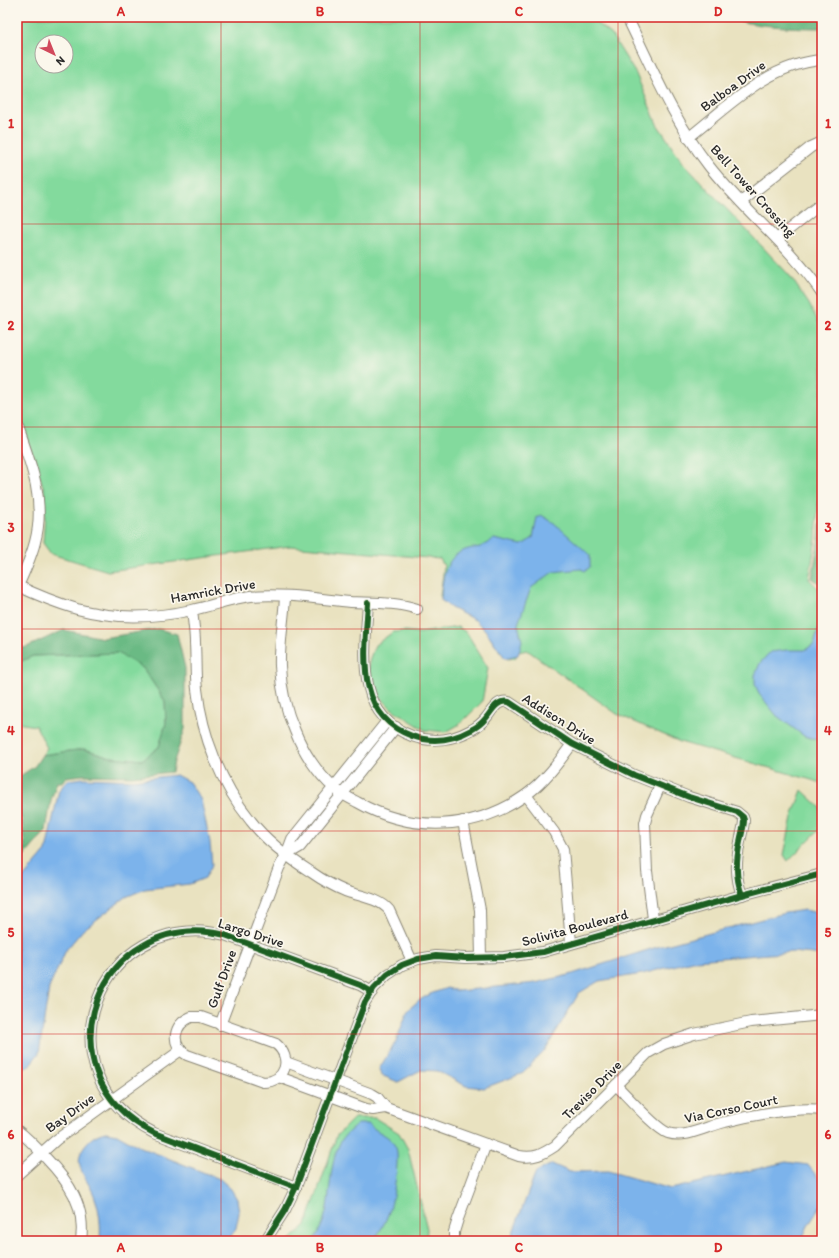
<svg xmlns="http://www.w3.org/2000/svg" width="839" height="1258" font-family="Itim,sans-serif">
<rect width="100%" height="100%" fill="#fbf7ec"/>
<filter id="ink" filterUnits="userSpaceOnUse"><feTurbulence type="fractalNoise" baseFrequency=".025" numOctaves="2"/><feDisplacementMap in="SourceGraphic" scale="8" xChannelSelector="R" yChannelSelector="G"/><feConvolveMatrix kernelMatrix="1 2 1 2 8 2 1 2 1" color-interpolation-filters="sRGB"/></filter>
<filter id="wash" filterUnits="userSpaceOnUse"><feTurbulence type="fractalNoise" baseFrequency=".012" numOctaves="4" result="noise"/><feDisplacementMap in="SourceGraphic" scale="16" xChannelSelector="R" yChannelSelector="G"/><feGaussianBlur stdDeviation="0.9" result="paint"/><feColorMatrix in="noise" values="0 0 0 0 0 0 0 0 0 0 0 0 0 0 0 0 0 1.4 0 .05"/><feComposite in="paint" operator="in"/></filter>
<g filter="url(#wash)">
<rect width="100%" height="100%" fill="#e9e2c0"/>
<g fill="#83da9d" stroke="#578264" fill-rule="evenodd">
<path d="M 17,17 L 588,17 L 611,34 L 636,74 L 657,124 L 684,164 L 790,276 L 809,304 L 822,329 L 822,481 L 819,492 L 816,539 L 809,579 L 818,588 L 822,588 L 822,783 L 680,742 L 617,714 L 527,650 L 519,652 L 515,658 L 508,659 L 501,653 L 484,627 L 467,613 L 445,602 L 440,596 L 444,566 L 440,559 L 290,546 L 108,571 L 51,554 L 43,543 L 45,512 L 44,489 L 17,411 ZM 42,42 L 66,42 L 66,66 L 42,66 Z"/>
<polygon points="458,627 467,633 488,668 482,702 460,724 446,732 425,730 392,709 376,693 368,671 370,658 375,645 393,632 406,631 420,633"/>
<polygon points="118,653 143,668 165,701 166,723 159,747 142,760 111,757 84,749 42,755 47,748 36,726 17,723 17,663 33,656"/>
<polygon points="802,790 820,807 822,812 822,827 788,861 784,855 792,817"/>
<polygon points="354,1118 375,1118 399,1133 408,1149 427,1229 426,1241 289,1241 306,1225 337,1135"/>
</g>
<g fill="#6aba84" stroke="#4a7258">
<path d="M 731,17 L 822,17 L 822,28 C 802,28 746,27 731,17 Z"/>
<polygon points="822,503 822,585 820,584 812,578 819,539"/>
<polygon points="158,629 177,634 185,668 185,729 174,761 172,772 132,776 83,775 66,777 62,782 57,782 51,800 46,831 21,860 17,890 17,860 25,850 22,819 17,811 17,778 35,766 42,755 84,749 111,757 142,760 159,747 166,723 165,701 143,668 118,653 33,656 17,663 17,649 27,647 64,630 103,638"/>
</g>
<g fill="#7cb3eb" stroke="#546f8b">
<path d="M 541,515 L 554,523 L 590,555 L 590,567 L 585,571 L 581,569 L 553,572 L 531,588 L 518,624 L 522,641 L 518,655 L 505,658 L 486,631 L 475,620 L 451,608 L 441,600 C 442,581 444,557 465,550 C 470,548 475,548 480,547 C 485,545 490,541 494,539 L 522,545 L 533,538 L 537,517 Z"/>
<polygon points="822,625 822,741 821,741 804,736 777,716 759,694 755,684 755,675 760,663 770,652 787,650 805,650 814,644 818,629"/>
<polygon points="176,775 189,782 201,800 210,842 212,865 205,878 190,884 145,889 126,897 83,930 66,950 49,988 39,1053 28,1067 17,1070 17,906 23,878 46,851 59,790 68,780 83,778 133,780"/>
<polygon points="805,910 822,914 822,955 793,952 696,960 642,974 599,981 579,993 544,1052 521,1074 484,1088 466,1086 437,1071 421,1070 398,1082 381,1075 379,1069 396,1041 408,1010 418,1001 430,994 447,988 458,991 535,983 569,975 654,948 785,913"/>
<path d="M 358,1124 L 369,1124 C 379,1135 389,1133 396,1148 C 400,1156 393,1203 389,1212 C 385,1223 380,1233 372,1241 L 313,1241 C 320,1231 325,1219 327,1207 C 331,1185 330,1161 341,1141 C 345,1134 352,1129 358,1124 Z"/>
<path d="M 106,1132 L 117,1134 L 140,1147 L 220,1179 L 231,1189 L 237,1199 L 239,1213 L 236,1228 L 228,1241 L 100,1241 C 101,1226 100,1212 95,1198 C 89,1179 69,1165 86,1144 C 92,1137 97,1134 106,1132 Z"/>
<polygon points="786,1162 808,1165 822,1183 822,1204 808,1226 801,1241 514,1241 512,1235 536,1172 552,1164 570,1172 608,1171 671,1189"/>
</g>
</g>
<g filter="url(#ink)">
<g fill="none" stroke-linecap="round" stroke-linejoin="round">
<g stroke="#8a8676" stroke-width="12">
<g id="minor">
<path d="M 627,17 C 652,68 674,121 709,166 C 744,211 790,246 822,293"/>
<path d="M 688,138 C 729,106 768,64 822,60"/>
<polyline points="741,202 811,147 822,142"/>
<polyline points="777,239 822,203"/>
<path d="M 17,425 C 31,463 46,502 35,542 C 31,558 24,573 17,588"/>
<path d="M 18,586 C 37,595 57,603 77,609 C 114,619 155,618 192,610 C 212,606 231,598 251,596 C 283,593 319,599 351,602 C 373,603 397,602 417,609"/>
<path d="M 285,597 C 284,618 279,645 280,666 C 281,688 286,711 295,731 C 303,751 317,773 334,788 C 341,794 349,798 357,802 C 411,833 475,831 526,795 C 545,781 559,762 572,744"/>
<path d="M 368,603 C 365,652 354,715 412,736 C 432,743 453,740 471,730 C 477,727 482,723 486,718 C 492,711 497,699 509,702 L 572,744 L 634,775 L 689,797 L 737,812 L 743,817 L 744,820 C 744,827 741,835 740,842 C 736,861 735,876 742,895"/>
<path d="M 192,610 C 193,621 195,632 195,643 C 196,658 195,674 197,689 C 202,736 221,784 251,821 C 267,842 289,858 311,872 C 321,879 333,886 345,891 C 359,896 379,898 389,910 L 412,961"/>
<polyline points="526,795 554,832 563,849 571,943"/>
<polyline points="463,821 480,910 481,958"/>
<polyline points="286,855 300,847 396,727"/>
<polyline points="653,919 647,871 645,823 647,815 660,786"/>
<path d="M 191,1017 L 201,1017 L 276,1044 C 293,1058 286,1082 263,1082 L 187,1055 C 170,1045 173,1025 191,1017 Z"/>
<polyline points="220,1025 279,868 286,855 292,839 387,721"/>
<polyline points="286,1062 372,1094 377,1097 386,1108"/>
<path d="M 279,1077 L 366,1109 L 373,1110 L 386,1108 L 519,1156 C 534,1159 543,1154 555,1146 L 648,1053 L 664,1044 L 694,1034 L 751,1022 L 822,1015"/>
<path d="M 616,1085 C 627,1096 656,1129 668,1133 C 686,1139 707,1126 725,1122 C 752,1115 795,1107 822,1110"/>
<path d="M 17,1130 C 28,1138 37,1148 46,1158 C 69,1182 86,1206 81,1241"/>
<polyline points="17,1175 56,1140 181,1050"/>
<path d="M 296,1187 L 154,1133 C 35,1074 98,905 225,935 L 360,985 L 372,992"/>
<polyline points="265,1241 285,1210 296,1187 365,1002 374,988 387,975 402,965 418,959 436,956 465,958 504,957 543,952 742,895 822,874"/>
<polyline points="454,1241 454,1232 458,1219 486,1144"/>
</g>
</g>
<use href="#minor" stroke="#fff" stroke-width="10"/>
<g stroke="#fbf7ec" stroke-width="8">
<g id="cycleway">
<path d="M 368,603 C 365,652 354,715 412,736 C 432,743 453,740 471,730 C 477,727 482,723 486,718 C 492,711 497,699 509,702 L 572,744 L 634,775 L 689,797 L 737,812 L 743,817 L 744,820 C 744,827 741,835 740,842 C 736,861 735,876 742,895"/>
<path d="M 296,1187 L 154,1133 C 35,1074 98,905 225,935 L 360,985 L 372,992"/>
<polyline points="265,1241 285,1210 296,1187 365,1002 374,988 387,975 402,965 418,959 436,956 465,958 504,957 543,952 742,895 822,874"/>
</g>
</g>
<use href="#cycleway" stroke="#1b5e20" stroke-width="6"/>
</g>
</g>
<path fill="none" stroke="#d62828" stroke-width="1" stroke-opacity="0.55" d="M 221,17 L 221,1241M 420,17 L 420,1241M 618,17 L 618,1241M 17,224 L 822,224M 17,427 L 822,427M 17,629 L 822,629M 17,831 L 822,831M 17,1034 L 822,1034"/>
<g text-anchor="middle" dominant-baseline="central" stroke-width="3.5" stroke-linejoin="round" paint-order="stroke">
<g font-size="14" fill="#2b2b2b" stroke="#fbf7ec">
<text transform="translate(733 86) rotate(-36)">Balboa Drive</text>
<text transform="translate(753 191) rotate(48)">Bell Tower Crossing</text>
<text transform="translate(213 591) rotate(-10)">Hamrick Drive</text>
<text transform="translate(559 719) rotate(32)">Addison Drive</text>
<text transform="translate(575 928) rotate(-15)">Solivita Boulevard</text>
<text transform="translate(251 933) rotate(18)">Largo Drive</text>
<text transform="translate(222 979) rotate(-70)">Gulf Drive</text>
<text transform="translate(592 1090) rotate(-45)">Treviso Drive</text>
<text transform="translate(731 1109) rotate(-12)">Via Corso Court</text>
<text transform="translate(70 1113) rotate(-36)">Bay Drive</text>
</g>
</g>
<rect width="839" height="1258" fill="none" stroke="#fbf7ec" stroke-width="44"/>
<g transform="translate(54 54) rotate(137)"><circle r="19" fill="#fbf7ec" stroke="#a8a59f"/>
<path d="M0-3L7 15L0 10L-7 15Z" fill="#d1495b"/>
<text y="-6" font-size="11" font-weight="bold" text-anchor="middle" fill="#2b2b2b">N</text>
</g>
<rect x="22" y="22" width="795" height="1214" fill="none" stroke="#d62828" stroke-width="1.5"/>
<g font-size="13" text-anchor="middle" font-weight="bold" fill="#d62828">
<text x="121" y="16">A</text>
<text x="320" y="16">B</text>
<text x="519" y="16">C</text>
<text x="718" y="16">D</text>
<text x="11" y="128">1</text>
<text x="828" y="128">1</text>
<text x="11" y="330">2</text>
<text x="828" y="330">2</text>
<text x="11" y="532">3</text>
<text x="828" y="532">3</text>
<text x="11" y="735">4</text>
<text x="828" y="735">4</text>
<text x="11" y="937">5</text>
<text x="828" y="937">5</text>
<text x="11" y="1139">6</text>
<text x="828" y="1139">6</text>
<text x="121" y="1252">A</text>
<text x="320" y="1252">B</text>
<text x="519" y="1252">C</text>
<text x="718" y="1252">D</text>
</g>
</svg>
